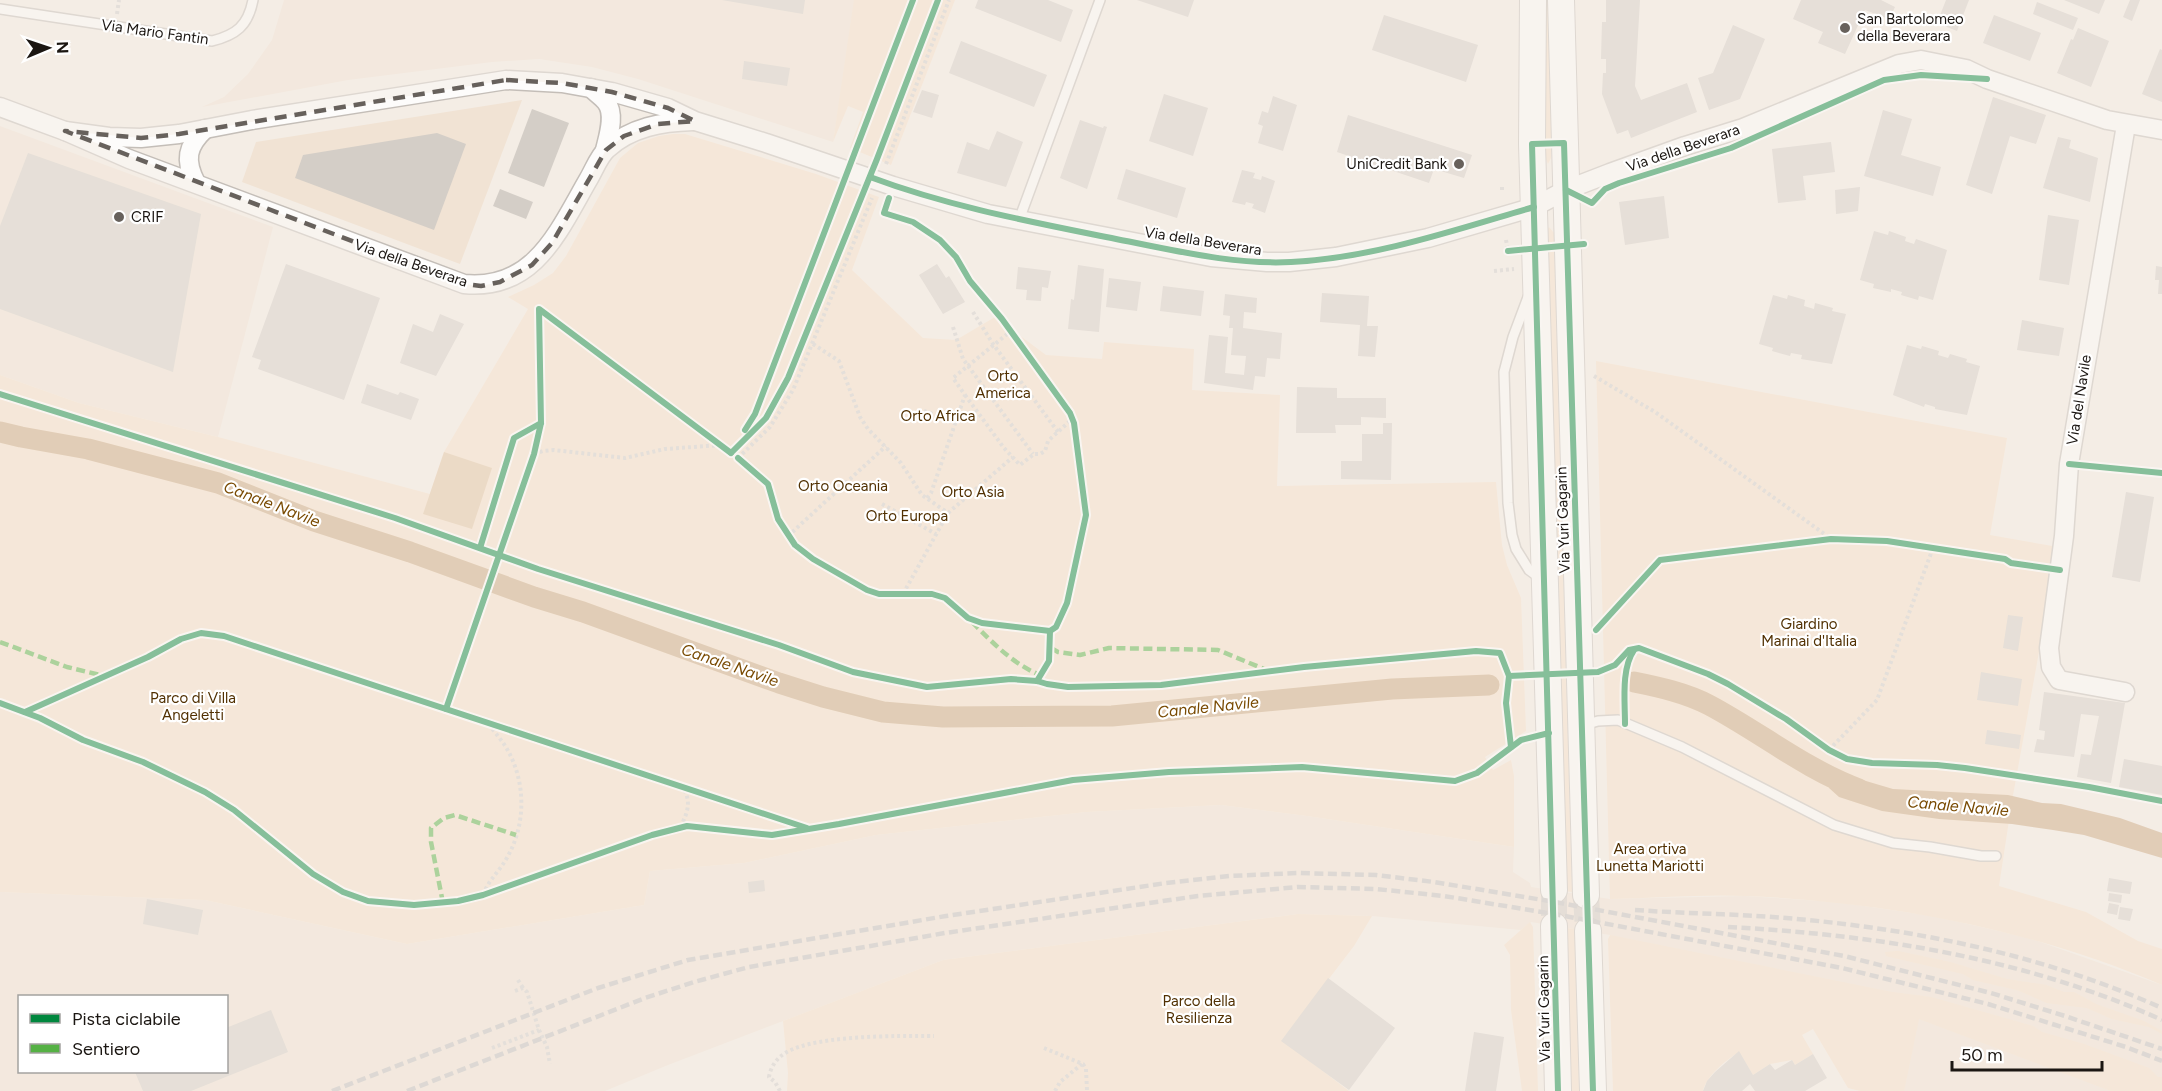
<svg xmlns="http://www.w3.org/2000/svg" width="2162" height="1091" font-family="Figtree,sans-serif">
<rect width="100%" height="100%" fill="#f4ede5"/>
<g fill="#f1e3d4" fill-rule="evenodd">
<polygon points="284,0 856,0 833,142 638,79 592,67 539,59 492,62 348,80 202,107 224,97 248,74 272,40"/>
<polygon points="522,100 460,264 242,182 256,142"/>
<polygon points="0,126 273,227 218,437 79,403 0,375"/>
<path d="M 1221,805 L 1307,816 L 1514,847 L 1513,872 L 1530,883 L 1531,887 L 1610,899 L 1745,896 L 1836,902 L 1933,916 L 2029,938 L 2162,985 L 2162,1091 L 1889,1091 L 1909,1004 L 1610,938 L 1610,935 L 1531,922 L 1521,930 L 1372,916 L 1298,914 L 943,960 L 668,1065 L 605,1091 L 0,1091 L 0,892 L 205,900 L 407,944 L 644,905 L 650,871 L 744,863 L 876,835 L 1086,812 ZM 20,996 L 226,996 L 226,1072 L 20,1072 Z"/>
</g>
<g fill="#f7e1c9">
<polygon points="854,0 955,0 891,165 850,148 863,112 848,106 833,142"/>
<polygon points="1544,0 1552,0 1551,158 1548,164 1545,157"/>
<polygon points="673,134 685,134 816,174 879,197 852,270 923,338 956,340 995,317 1046,355 1102,359 1104,342 1194,349 1192,390 1280,395 1277,486 1496,482 1502,545 1507,565 1521,598 1526,731 1485,757 1493,770 1511,760 1514,776 1514,847 1307,816 1221,805 1086,812 876,835 744,863 650,871 644,905 407,944 205,900 0,892 0,375 79,403 218,437 430,494 444,452 528,309 508,297 534,285 553,273 566,256 620,158 638,143 659,136"/>
<polygon points="1549,227 1554,233 1572,892 1563,891 1546,233"/>
<path d="M 1596,361 L 2007,438 L 1990,535 L 2058,547 L 2012,801 L 1999,886 L 2086,912 L 2138,941 L 2162,949 L 2162,985 C 2031,929 1889,902 1747,896 C 1701,894 1655,898 1610,899 Z"/>
<polygon points="1298,914 1372,916 1354,946 1282,1040 1349,1091 787,1091 788,1073 783,1021 943,960"/>
<polygon points="1530,922 1533,927 1538,1091 1522,1091 1511,1010 1510,955 1504,945"/>
<polygon points="1567,928 1575,929 1579,1091 1570,1091"/>
<path d="M 1610,935 L 1892,992 L 1931,997 L 2033,1026 L 2042,1032 L 2084,1044 L 2149,1068 L 2158,1077 L 2162,1077 L 2162,1091 L 2111,1091 L 1919,1019 L 1904,1091 L 1860,1091 L 1848,1088 L 1813,1029 L 1802,1035 L 1813,1054 L 1795,1065 L 1792,1060 L 1770,1064 L 1753,1075 L 1739,1052 C 1725,1061 1707,1075 1703,1091 L 1613,1091 L 1608,939 Z"/>
<polygon points="1898,951 1950,962 2007,979 2046,985 2064,992 2074,992 2096,1004 2144,1021 2162,1031 2162,1034 2149,1027 2112,1019 2087,1008 2047,1003 2017,990 1973,980 1963,974 1886,956 1885,952"/>
</g>
<polygon fill="#e1c3a1" points="444,452 492,468 472,529 423,514"/>
<polygon fill="#cba77f" points="1839,773 1893,789 2008,795 2042,803 2061,804 2120,818 2162,833 2162,858 2084,835 2053,830 2012,824 1939,819 1882,811 1839,797 1829,788"/>
<g fill="none" stroke-linecap="round" stroke-linejoin="round">
<g stroke="#cba77f" stroke-width="21">
<polyline points="0,432 21,437 88,449 218,483 314,521 410,552 534,597 583,612 779,683 823,697 883,712 943,717 1112,716 1392,689 1489,685"/>
<path d="M 1634,682 C 1659,687 1686,693 1709,705 C 1760,732 1805,769 1859,789"/>
</g>
</g>
<g fill="#d4cec7">
<polygon points="722,0 805,0 803,14"/>
<polygon points="978,0 1048,0 1073,10 1061,42 975,8"/>
<polygon points="1137,0 1194,0 1188,17"/>
<polygon points="1606,0 1640,0 1635,86 1641,100 1687,83 1697,112 1631,138 1628,130 1617,134 1602,94 1603,73 1606,73 1606,59 1601,59 1602,22 1606,22"/>
<polygon points="1801,0 1881,0 1895,7 1889,19 1865,10 1845,54 1818,43 1823,32 1793,19"/>
<polygon points="1946,0 1969,0 1957,31 1937,23"/>
<polygon points="2064,0 2105,0 2099,14"/>
<polygon points="2130,0 2140,0 2132,21 2123,17"/>
<polygon points="2037,2 2078,18 2073,30 2033,14"/>
<polygon points="1384,15 1478,45 1466,82 1372,50"/>
<polygon points="1994,15 2041,33 2030,61 1983,43"/>
<polygon points="1733,25 1765,39 1740,99 1709,110 1698,78 1713,73"/>
<polygon points="2078,28 2109,41 2091,87 2057,73 2071,39 2073,40"/>
<polygon points="961,41 1047,75 1034,107 949,73"/>
<polygon points="2160,49 2162,50 2162,102 2142,94"/>
<polygon points="744,61 790,68 787,86 742,79"/>
<polygon points="922,90 939,95 932,118 913,112"/>
<polygon points="1164,94 1208,108 1193,156 1149,141"/>
<polygon points="1273,96 1297,105 1283,151 1258,143 1263,126 1258,124 1262,111 1268,113"/>
<polygon points="1993,97 2046,115 2036,144 2010,136 1992,194 1966,185"/>
<polygon points="532,109 569,123 544,187 508,173"/>
<polygon points="1883,110 1912,119 1901,155 1941,167 1933,196 1864,176"/>
<polygon points="1348,115 1472,155 1464,178 1434,169 1429,183 1337,152"/>
<polygon points="1080,120 1103,128 1104,126 1107,127 1087,189 1060,178"/>
<polygon points="997,131 1023,142 1006,187 957,173 967,142 989,150"/>
<polygon points="437,133 466,144 434,230 295,178 303,155"/>
<polygon points="2058,137 2071,140 2069,148 2098,158 2090,202 2043,188"/>
<polygon points="1831,142 1835,172 1803,176 1806,200 1778,203 1772,149"/>
<polygon points="28,153 201,214 173,372 0,309 0,226"/>
<polygon points="1126,169 1186,188 1177,218 1117,199"/>
<polygon points="1242,170 1255,173 1253,178 1261,180 1262,176 1275,181 1265,213 1252,208 1254,204 1246,202 1245,205 1232,202"/>
<polygon points="1860,187 1858,211 1836,214 1835,190"/>
<polygon points="500,189 533,202 526,219 493,206"/>
<polygon points="1664,196 1669,238 1625,245 1619,202"/>
<polygon points="2048,215 2079,220 2069,285 2039,280"/>
<polygon points="1874,231 1888,235 1889,231 1906,237 1905,241 1914,244 1916,239 1947,250 1933,300 1919,296 1918,300 1901,295 1902,292 1891,289 1891,292 1873,288 1874,284 1860,280"/>
<polygon points="286,264 380,298 344,400 258,369 261,360 252,357"/>
<polygon points="937,264 946,278 949,276 965,302 943,314 919,275"/>
<polygon points="1078,265 1104,269 1099,332 1068,329 1071,299 1074,300"/>
<polygon points="2156,266 2162,267 2162,294 2158,294 2159,280 2155,280"/>
<polygon points="1018,267 1051,271 1048,288 1042,287 1041,301 1026,300 1027,290 1016,289"/>
<polygon points="1109,278 1141,282 1137,311 1106,307"/>
<polygon points="1163,286 1204,291 1201,316 1160,311"/>
<polygon points="1322,293 1369,296 1367,326 1378,326 1375,357 1358,356 1360,325 1320,322"/>
<polygon points="1225,294 1257,298 1256,313 1244,312 1243,328 1282,333 1280,359 1267,358 1265,377 1255,376 1253,390 1204,383 1209,335 1228,337 1225,373 1244,375 1246,356 1231,355 1233,328 1229,328 1230,316 1223,315"/>
<polygon points="1773,295 1787,299 1788,295 1805,300 1804,306 1814,309 1815,303 1833,308 1832,311 1846,314 1832,364 1801,359 1802,355 1791,353 1790,356 1772,351 1773,348 1759,344"/>
<polygon points="440,314 464,324 436,376 400,363 413,324 433,332"/>
<polygon points="2022,320 2064,328 2059,356 2017,350"/>
<polygon points="1907,345 1921,349 1922,346 1939,351 1938,355 1948,358 1950,354 1967,359 1966,362 1980,366 1967,415 1935,409 1935,407 1925,404 1924,407 1893,395"/>
<polygon points="367,384 398,395 400,392 419,399 411,420 361,403"/>
<polygon points="1297,387 1337,388 1337,398 1386,398 1386,418 1361,417 1361,425 1335,425 1336,433 1296,433"/>
<polygon points="1383,423 1392,423 1391,480 1341,479 1341,461 1362,461 1362,434 1383,434"/>
<polygon points="2126,492 2154,497 2140,582 2112,577"/>
<polygon points="2008,615 2023,617 2018,651 2003,648"/>
<polygon points="1981,672 2022,679 2018,706 1977,700"/>
<polygon points="2044,692 2125,703 2111,783 2077,777 2081,754 2091,755 2099,716 2081,714 2074,757 2034,752 2037,739 2044,740 2045,731 2039,730"/>
<polygon points="1987,730 2021,735 2019,749 1985,744"/>
<polygon points="2124,759 2162,766 2162,795 2119,787"/>
<polygon points="2109,878 2132,882 2130,894 2107,891"/>
<polygon points="764,880 765,891 749,893 748,882"/>
<polygon points="2109,893 2122,895 2121,903 2108,901"/>
<polygon points="147,899 203,910 198,935 143,924"/>
<polygon points="2109,903 2119,905 2117,915 2107,913"/>
<polygon points="2120,907 2133,909 2130,921 2118,919"/>
<polygon points="1328,978 1395,1028 1349,1090 1281,1041"/>
<polygon points="271,1010 288,1052 191,1091 143,1091 135,1072 226,1072 226,1028"/>
<polygon points="1474,1032 1504,1037 1496,1091 1465,1091"/>
<polygon points="1739,1051 1753,1075 1770,1064 1775,1070 1792,1060 1795,1065 1813,1054 1827,1078 1805,1091 1755,1091 1750,1084 1742,1091 1703,1091 1707,1081 1715,1072"/>
</g>
<g fill="none" stroke-linecap="round" stroke-linejoin="round">
<g stroke="#d3cdc5" stroke-width="26" stroke-dasharray="26 13" stroke-linecap="butt">
<polyline points="1554,890 1554,926"/>
<polyline points="1586,895 1588,931"/>
</g>
<g stroke="#c4beb8" stroke-width="12">
<g id="service">
<path d="M 0,9 L 212,41 C 236,35 248,26 253,0"/>
<polyline points="1019,220 1100,0"/>
<polyline points="1528,297 1513,337 1504,372 1508,503 1512,535 1516,549 1529,570 1540,578"/>
<polyline points="1584,725 1598,721 1618,720 1682,747 1834,825 1893,843 1930,847 1981,856 1996,856"/>
</g>
</g>
<g stroke="#c4beb8" stroke-width="21">
<g id="minor">
<path d="M 591,88 C 596,93 602,97 606,102 C 616,114 608,137 605,150"/>
<path d="M 0,107 L 65,131 L 129,159 L 464,284 C 534,291 558,232 588,180 C 594,170 599,156 607,149 C 631,127 662,122 693,121"/>
<polyline points="65,131 109,137 141,138 179,134 252,120 506,80 562,83 612,92 668,108 695,121 766,143 893,186 988,214 1211,257 1267,262 1289,262 1336,257 1428,238 1534,207 1566,190 1610,173 1685,146 1743,128 1899,64 1921,60 1966,69 1987,79 2107,120 2162,130"/>
<path d="M 196,183 C 184,160 187,146 205,129"/>
<polyline points="2125,692 2059,680 2051,667 2049,648 2064,536 2069,464 2126,125"/>
</g>
</g>
<g stroke="#c4beb8" stroke-width="28">
<g id="secondary">
<polyline points="1533,0 1532,144 1554,890"/>
<polyline points="1561,0 1586,895"/>
<polyline points="1554,926 1558,1091"/>
<polyline points="1588,931 1593,1091"/>
</g>
</g>
<g stroke="#d0cecc" stroke-width="4" stroke-dasharray="3 3" stroke-linecap="butt">
<polyline points="117,14 119,0"/>
<polyline points="886,164 949,0"/>
<polyline points="1502,190 1502,184"/>
<polyline points="888,201 884,213 913,222 940,240 956,257 970,281 1002,319 1070,413 1074,423 1086,515 1067,603 1056,627 1050,631 1049,661 1037,681"/>
<polyline points="1506,240 1508,251"/>
<polyline points="1494,271 1514,269"/>
<polyline points="973,312 993,344 1058,432"/>
<polyline points="953,327 963,359 1033,454"/>
<polyline points="813,344 839,361 860,417 868,429 901,463 922,495 948,513 903,594"/>
<polyline points="1594,376 1655,412 1830,538"/>
<polyline points="965,395 1004,448 1020,465 1034,454 1040,454 1045,451 1048,441 1072,419"/>
<polyline points="924,411 956,422"/>
<polyline points="731,453 768,484 778,519 795,545 813,559 867,590 879,594 932,594 945,598 968,618 982,623 1050,631"/>
<polyline points="534,454 543,451 554,450 625,458 665,449 721,445"/>
<polyline points="738,458 770,427 793,390 872,198"/>
<polyline points="927,498 931,493 965,395 953,378 1011,331"/>
<polyline points="882,504 936,534"/>
<polyline points="948,513 1013,457"/>
<polyline points="788,536 886,446"/>
<polyline points="1601,625 1660,560 1831,539 1887,541 2005,559 2011,563 2043,568"/>
<polyline points="1829,750 1877,700 1933,548"/>
<path d="M 680,827 C 688,813 692,801 682,786"/>
<path d="M 483,895 C 489,879 500,871 508,856 C 526,823 526,782 507,749 C 502,740 494,732 488,723"/>
<polyline points="518,980 523,988"/>
<polyline points="515,991 523,988 527,992 539,1030 547,1047 550,1064"/>
<polyline points="492,1048 539,1030"/>
<polyline points="1044,1048 1083,1064 1086,1069 1087,1091"/>
<path d="M 780,1091 L 775,1082 L 769,1077 C 770,1070 774,1062 780,1057 C 804,1034 900,1036 934,1036"/>
<polyline points="1055,1091 1060,1082 1082,1064"/>
</g>
<use href="#service" stroke="#fdfcfb" stroke-width="9"/>
<use href="#minor" stroke="#fdfcfb" stroke-width="18"/>
<use href="#secondary" stroke="#fdfcfb" stroke-width="26"/>
<g stroke="#c1bfbe" stroke-width="4.5" stroke-dasharray="9 4.5" stroke-linecap="butt">
<path d="M 1635,910 C 1692,914 1751,914 1808,920 C 1930,932 2050,958 2162,1008"/>
<path d="M 1728,927 C 1877,935 2025,958 2162,1020"/>
<polyline points="332,1091 598,988 688,960 946,916 1166,883 1229,876 1298,873 1376,875 1434,882 1555,902 1844,956 1991,993 2065,1016 2162,1049"/>
<polyline points="407,1091 645,998 694,982 749,967 945,933 1094,911 1198,896 1298,887 1376,889 1444,896 1554,914 1842,968 1988,1004 2126,1047 2162,1061"/>
</g>
<g stroke="#55b144" stroke-width="4.5" stroke-dasharray="9 4.5" stroke-linecap="butt">
<path d="M 972,622 C 993,643 1013,664 1040,675"/>
<polyline points="0,642 67,667 104,676"/>
<polyline points="1051,648 1058,652 1080,655 1109,648 1218,650 1264,669"/>
<polyline points="443,903 431,842 431,828 444,818 455,815 516,835"/>
</g>
<g stroke="#fff" stroke-width="10">
<g id="cycleway">
<path d="M 870,177 C 950,207 1032,222 1116,239 C 1174,250 1232,265 1291,262 C 1374,258 1455,230 1534,207"/>
<polyline points="1566,190 1592,203 1605,189 1619,183 1731,148 1884,80 1921,75 1987,79"/>
<polyline points="889,198 884,213 913,222 940,240 956,257 970,281 1002,319 1070,413 1074,423 1086,515 1067,603 1056,627 1050,631 1049,661 1037,681"/>
<polyline points="1508,251 1584,244"/>
<polyline points="0,394 395,518 538,569 779,645 853,672 927,687 1011,679 1037,681 1047,684 1068,687 1161,685 1304,667 1476,651 1500,653 1509,676"/>
<polyline points="745,430 755,414 913,0"/>
<polyline points="731,453 766,418 788,378 877,159 938,0"/>
<polyline points="738,458 768,484 778,519 795,545 813,559 867,590 879,594 932,594 945,598 968,618 982,623 1050,631"/>
<polyline points="2069,464 2162,473"/>
<polyline points="480,548 514,438 541,423"/>
<polyline points="1596,630 1660,560 1831,539 1887,541 2005,559 2011,563 2060,570"/>
<polyline points="0,703 40,718 83,740 143,762 205,792 234,810 313,874 343,892 368,901 414,905 458,901 483,895 652,835 687,826 772,835 839,824 1073,780 1169,772 1302,767 1455,781 1477,773 1521,740 1549,733"/>
<polyline points="446,709 534,454 541,423 539,309 731,453"/>
<polyline points="25,712 148,657 181,639 201,633 224,636 807,828"/>
<path d="M 1625,724 C 1625,701 1621,669 1634,650"/>
<polyline points="1511,747 1506,703 1509,676 1598,672 1615,665 1629,650 1639,648 1708,674 1728,684 1786,719 1829,750 1847,759 1872,763 1937,765 1965,768 2089,787 2162,801"/>
<polyline points="1558,1091 1532,144 1564,143 1593,1091"/>
</g>
</g>
<use href="#cycleway" stroke="#00873e" stroke-width="6"/>
</g>
<path d="M0 0H2162V1091H0ZM 506,80 L 562,83 L 612,92 L 668,108 L 695,121 L 658,124 L 624,136 L 606,150 L 552,243 L 532,265 L 500,282 L 481,286 L 464,284 L 65,131 L 141,138 L 179,134 Z" fill="#f4ede5" fill-opacity=".55" fill-rule="evenodd"/>
<path fill="none" stroke="#67615c" stroke-width="4.5" stroke-dasharray="12 8" stroke-linejoin="round" d="M 506,80 L 562,83 L 612,92 L 668,108 L 695,121 L 658,124 L 624,136 L 606,150 L 552,243 L 532,265 L 500,282 L 481,286 L 464,284 L 65,131 L 141,138 L 179,134 Z"/>
<g fill="#67615c" stroke="#fff" stroke-width="2">
<circle cx="1845" cy="28" r="6"/>
<circle cx="1459" cy="164" r="6"/>
<circle cx="119" cy="217" r="6"/>
</g>
<g text-anchor="middle" dominant-baseline="central" stroke-width="4.5" stroke-linejoin="round" paint-order="stroke">
<g font-size="15" fill="#1b1612" stroke="#fff" text-anchor="start">
<text x="1857" y="19">San Bartolomeo<tspan x="1857" dy="17">della Beverara</tspan></text>
<text x="1447" y="164" text-anchor="end">UniCredit Bank</text>
<text x="131" y="217">CRIF</text>
</g>
<g font-size="15" fill="#1b1612" stroke="#fff">
<text transform="translate(155 32) rotate(8)">Via Mario Fantin</text>
<text transform="translate(1683 148) rotate(-19)">Via della Beverara</text>
<text transform="translate(1203 241) rotate(9)">Via della Beverara</text>
<text transform="translate(411 263) rotate(19)">Via della Beverara</text>
<text transform="translate(2079 400) rotate(-81)">Via del Navile</text>
<text transform="translate(1563 520) rotate(-92)">Via Yuri Gagarin</text>
<text transform="translate(1544 1009) rotate(-91)">Via Yuri Gagarin</text>
</g>
<g font-size="15" fill="#513002" stroke="#fff">
<text x="1003" y="376">Orto<tspan x="1003" dy="17">America</tspan></text>
<text x="938" y="416">Orto Africa</text>
<text x="843" y="486">Orto Oceania</text>
<text x="973" y="492">Orto Asia</text>
<text x="907" y="516">Orto Europa</text>
<text x="1809" y="624">Giardino<tspan x="1809" dy="17">Marinai d'Italia</tspan></text>
<text x="193" y="698">Parco di Villa<tspan x="193" dy="17">Angeletti</tspan></text>
<text x="1650" y="849">Area ortiva<tspan x="1650" dy="17">Lunetta Mariotti</tspan></text>
<text x="1199" y="1001">Parco della<tspan x="1199" dy="17">Resilienza</tspan></text>
</g>
<g font-size="16" font-style="italic" fill="#794a02" stroke="#fff">
<text transform="translate(272 504) rotate(21)">Canale Navile</text>
<text transform="translate(730 665) rotate(19)">Canale Navile</text>
<text transform="translate(1208 707) rotate(-6)">Canale Navile</text>
<text transform="translate(1958 806) rotate(5)">Canale Navile</text>
</g>
</g>
<rect x="18" y="995" width="210" height="78" fill="#ffffff" stroke="#a4a2a0" stroke-width="1.5"/>
<rect x="30" y="1014" width="30" height="9" fill="#00873e" stroke="#a4a2a0" stroke-width="1.5"/>
<text x="72" y="1025" font-size="18" fill="#1b1612">Pista ciclabile</text>
<rect x="30" y="1044" width="30" height="9" fill="#55b144" stroke="#a4a2a0" stroke-width="1.5"/>
<text x="72" y="1055" font-size="18" fill="#1b1612">Sentiero</text>
<g transform="translate(48 48) rotate(88)" stroke="#ffffff" stroke-width="4.5" paint-order="stroke">
<path d="M0-4.5L10 22L0 15L-10 22Z" fill="#1b1612"/>
<text y="-9" font-size="16" font-weight="bold" text-anchor="middle" fill="#1b1612">N</text>
</g>
<path d="M1952 1061v9h150v-9" fill="none" stroke="#1b1612" stroke-width="3"/>
<text x="1961" y="1061" font-size="18" fill="#1b1612" stroke="#ffffff" stroke-width="4.5" paint-order="stroke">50 m</text>
</svg>
